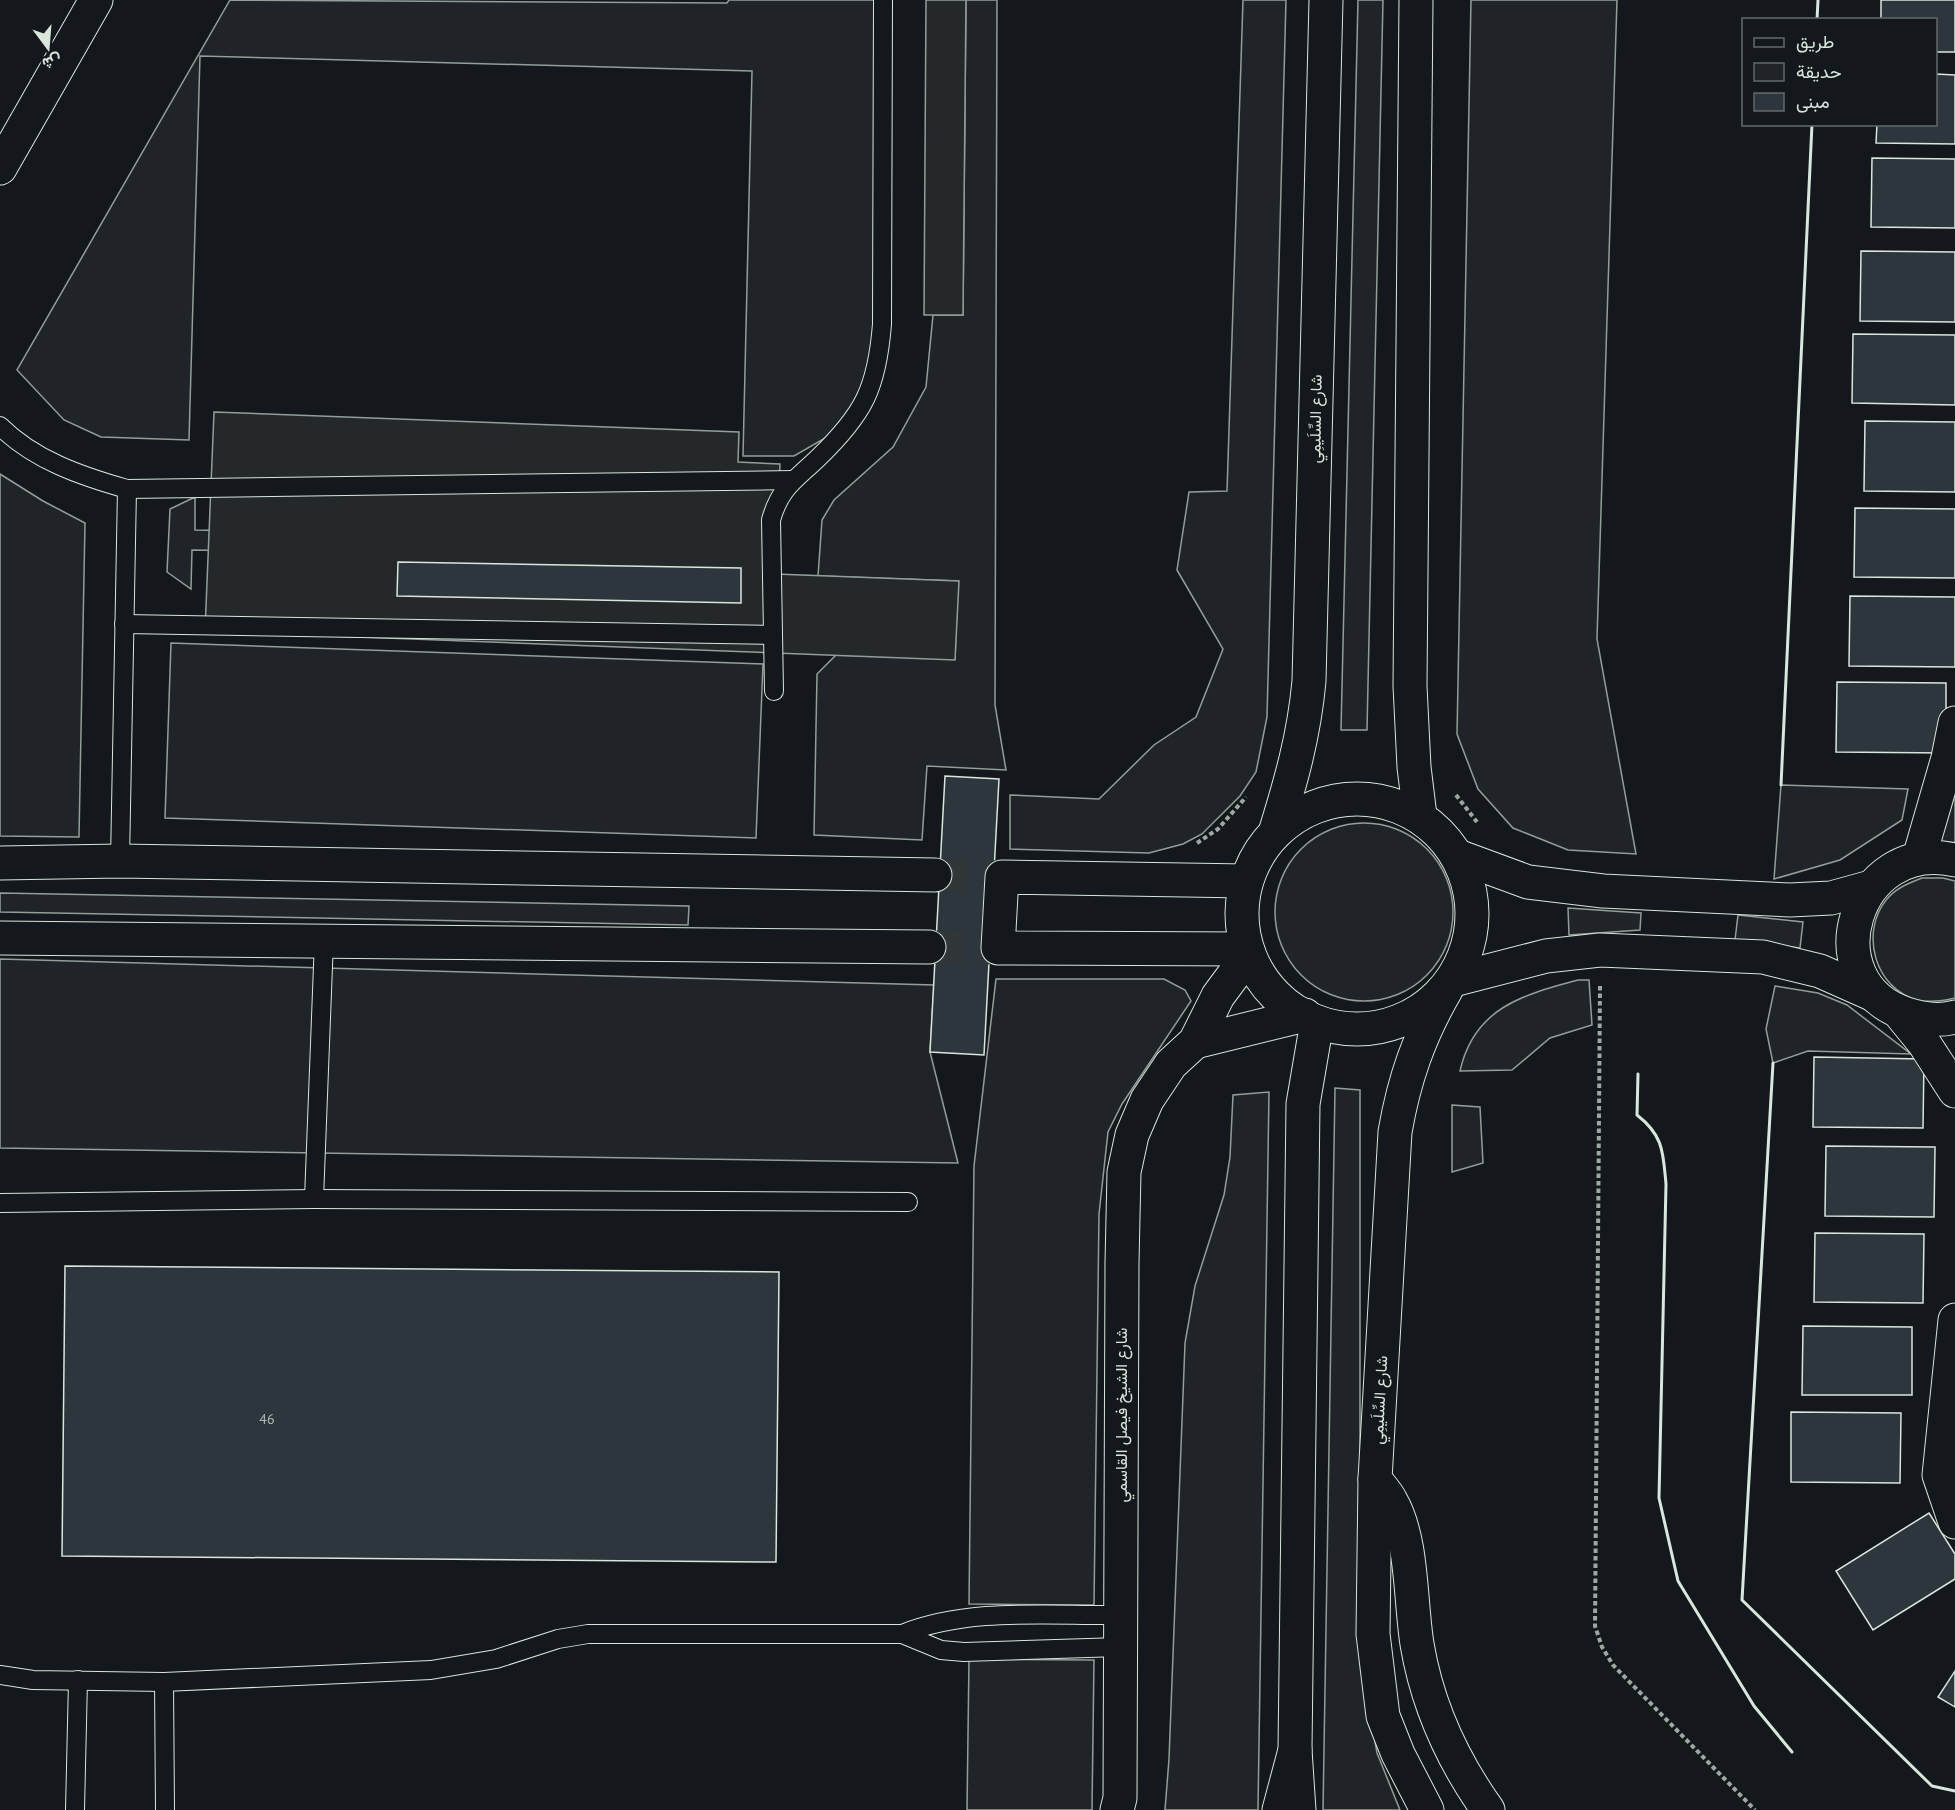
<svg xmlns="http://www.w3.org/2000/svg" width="1955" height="1810" font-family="'PT Sans',Vazirmatn,sans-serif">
<rect width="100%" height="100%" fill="#14181c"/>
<g fill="#202428" stroke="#939e99" stroke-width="1.5">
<polygon points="230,0 727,3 729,0 881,0 877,350 865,399 834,433 794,456 743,456 752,71 200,56 189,440 101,437 64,420 17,370"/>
<polygon points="966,0 997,0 995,705 1006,770 927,766 922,840 814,835 817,674 836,655 955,659 958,581 818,576 822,520 834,500 893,447 926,387 933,315 963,315"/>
<polygon points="1243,0 1286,0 1267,717 1256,772 1240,796 1202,834 1183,844 1149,853 1010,849 1010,795 1099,799 1154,745 1196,717 1223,649 1177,570 1189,492 1227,491"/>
<polygon points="1358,0 1383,0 1367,730 1341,730"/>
<polygon points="1471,0 1617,0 1597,639 1636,854 1568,850 1513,828 1478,789 1457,734"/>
<polygon points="0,474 43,501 85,523 79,837 0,836"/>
<polygon points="195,497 195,530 745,541 745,558 192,550 191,589 167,572 170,509"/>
<polygon points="171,643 763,664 756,838 165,818"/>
<polygon points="1955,782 1955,851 1937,843"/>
<polygon points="1781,785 1908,789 1902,820 1840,860 1774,879"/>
<circle cx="1364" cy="912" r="89"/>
<path d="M 1922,878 L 1943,878 L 1955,881 L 1955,998 C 1943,1001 1931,1003 1918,1000 C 1875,990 1859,932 1887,899 C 1896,888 1909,883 1922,878 Z"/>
<polygon points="0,893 689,906 688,925 0,912"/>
<polygon points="1568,908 1641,913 1640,930 1569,935"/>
<polygon points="1738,915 1803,922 1800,948 1735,940"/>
<polygon points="0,959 934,985 930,1052 958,1163 0,1148"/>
<polygon points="996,979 1164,979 1185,990 1191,1001 1122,1104 1108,1132 1099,1214 1094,1605 969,1604 974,1166"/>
<path d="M 1578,980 L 1589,980 L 1592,1025 L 1550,1038 L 1512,1070 L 1460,1071 C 1474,1008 1522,995 1578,980 Z"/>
<polygon points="1775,986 1818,993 1847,1005 1911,1054 1808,1051 1773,1063 1766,1029"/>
<polygon points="1335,1088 1360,1090 1360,1656 1377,1753 1400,1810 1323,1810"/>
<polygon points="1269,1092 1258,1810 1165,1810 1169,1759 1185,1343 1195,1286 1224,1195 1230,1157 1233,1095"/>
<polygon points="1452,1105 1480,1107 1483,1163 1452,1172"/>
<polygon points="969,1659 1094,1660 1092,1810 967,1810"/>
</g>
<g fill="#24282b" stroke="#939e99" stroke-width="1.5">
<polygon points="926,0 966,0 963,315 924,315"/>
<polygon points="214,412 739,432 738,462 780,464 776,574 959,581 955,660 205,631"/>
</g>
<g fill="#2c363c" stroke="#d8e6dc" stroke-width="1.5">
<polygon points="1881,0 1955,0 1955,52 1936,52 1936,20 1881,20"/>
<polygon points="1936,74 1955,75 1955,144 1876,143 1877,124 1936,124"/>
<polygon points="1872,158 1955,159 1955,228 1871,227"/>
<polygon points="1861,251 1955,252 1955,322 1860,321"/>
<polygon points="1853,334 1955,335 1955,405 1852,403"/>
<polygon points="1865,421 1955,422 1955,492 1864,491"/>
<polygon points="1855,508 1955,509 1955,578 1854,577"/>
<polygon points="398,562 741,568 741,603 397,596"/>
<polygon points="1850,596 1955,597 1955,667 1849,666"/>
<polygon points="1837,682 1946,683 1946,753 1836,752"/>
<polygon points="945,776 999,779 984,1055 930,1052"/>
<polygon points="1814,1057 1924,1059 1923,1128 1813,1127"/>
<polygon points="1826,1146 1935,1147 1934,1217 1825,1216"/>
<polygon points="1815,1233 1924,1234 1923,1303 1814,1302"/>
<polygon points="65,1266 779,1272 776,1562 62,1556"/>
<polygon points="1803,1326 1912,1327 1912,1395 1802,1395"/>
<polygon points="1791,1412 1901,1413 1900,1483 1791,1482"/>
<polygon points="1929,1513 1955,1554 1955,1579 1873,1630 1836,1571"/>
<polygon points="1955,1671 1955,1707 1938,1697"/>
</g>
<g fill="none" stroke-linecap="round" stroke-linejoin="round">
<g stroke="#313739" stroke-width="33" stroke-dasharray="33 16" stroke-linecap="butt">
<polyline points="935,875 1002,877"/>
<polyline points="929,947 998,948"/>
</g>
<g stroke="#d8e6dc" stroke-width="20">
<g id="service">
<path d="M 0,426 C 34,460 81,476 127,489 L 793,480"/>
<polyline points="124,624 773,635"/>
<path d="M 774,691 L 771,520 C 780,488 794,481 817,459 C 864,414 877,388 882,324 L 883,0"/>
<polyline points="120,861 127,489"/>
<polyline points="314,1199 324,940"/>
<polyline points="0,1203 314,1199 908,1202"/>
<polyline points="902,1634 941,1650 964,1652 1120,1647"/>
<path d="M 0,1675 L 33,1680 L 164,1682 L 431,1670 L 496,1659 L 558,1639 L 588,1634 L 902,1634 C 970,1607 1048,1616 1120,1615"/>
<polyline points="164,1682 165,1810"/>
<polyline points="75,1810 78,1680"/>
</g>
</g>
<g stroke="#d8e6dc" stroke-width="35">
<g id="minor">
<polyline points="1416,0 1410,686 1414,767 1420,816"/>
<polyline points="0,168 96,0"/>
<circle cx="1357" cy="914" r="115"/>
<path d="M 1275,833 C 1291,781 1304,736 1309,681 L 1326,0"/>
<polyline points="1460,857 1528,882 1603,891 1790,900 1831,898 1871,887"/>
<polyline points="1919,858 1948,758 1955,723"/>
<path d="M 1955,860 C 1854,837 1811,982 1906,1014 C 1922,1019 1938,1022 1955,1017"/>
<polyline points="0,863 120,861 935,875"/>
<polyline points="1246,881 1002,877 998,948 1247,949"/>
<polyline points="0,938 929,947"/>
<polyline points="1453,980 1546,956 1600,950 1763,957 1820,971 1874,995"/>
<polyline points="1898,1011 1924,1043 1955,1091"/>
<polyline points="1195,1042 1305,1015"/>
<polyline points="1955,1320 1939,1475 1955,1522"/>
<polyline points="1117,1810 1120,1798 1122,1263 1124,1172 1132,1135 1147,1100 1171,1064 1195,1042 1218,996 1249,954"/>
<polyline points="1299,1810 1295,1750 1303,1104 1317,1022"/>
<path d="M 1427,1810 L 1398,1754 L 1383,1716 L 1373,1634 L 1375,1479 L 1395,1132 C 1404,1080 1419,1036 1446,990"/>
</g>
</g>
<g stroke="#d8e6dc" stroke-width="35">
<g id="trunk">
<path d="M 1375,1479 C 1380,1486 1387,1493 1391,1501 C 1413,1539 1410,1600 1417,1644 C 1427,1704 1453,1761 1488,1810"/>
<polyline points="1279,1810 1295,1750"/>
</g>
</g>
<g stroke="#9da8a2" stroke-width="4" stroke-dasharray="4.5 3" stroke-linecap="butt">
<polyline points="1456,795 1477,822"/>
<polyline points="1197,843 1218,829 1246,797"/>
<polyline points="1600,986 1595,1626 1602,1647 1613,1665 1755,1810"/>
</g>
<use href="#service" stroke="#14181c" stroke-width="18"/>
<use href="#minor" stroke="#14181c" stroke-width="33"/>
<use href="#trunk" stroke="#14181c" stroke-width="33"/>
<g stroke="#d8e6dc" stroke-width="3">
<polyline points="1817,20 1818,0"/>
<polyline points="1781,785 1812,124"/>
<polyline points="1773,1063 1742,1600 1932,1786 1955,1791"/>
<path d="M 1638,1074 L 1637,1115 C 1664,1136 1663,1153 1666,1184 L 1659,1498 L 1678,1581 L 1754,1706 L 1792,1752"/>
</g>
</g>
<g text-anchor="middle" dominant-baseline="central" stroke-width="4.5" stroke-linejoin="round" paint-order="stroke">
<g font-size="14" fill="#adbab4">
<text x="267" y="1419">46</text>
</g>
<g font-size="16" fill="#d8e6dc" stroke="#14181c">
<text transform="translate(1315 419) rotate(-89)">شارع السِّلَيمِي</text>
<text transform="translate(1379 1400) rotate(-87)">شارع السِّلَيمِي</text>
<text transform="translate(1121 1415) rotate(-90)">شارع الشيخ فيصل القاسمي</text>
</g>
</g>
<rect x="1742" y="18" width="195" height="108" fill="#14181c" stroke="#626a69" stroke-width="1.5"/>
<rect x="1754" y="38" width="30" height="9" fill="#14181c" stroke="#626a69" stroke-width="1.5"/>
<text x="1796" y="48" font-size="18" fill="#d8e6dc">طريق</text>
<rect x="1754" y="63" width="30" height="18" fill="#202428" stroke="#626a69" stroke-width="1.5"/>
<text x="1796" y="78" font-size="18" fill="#d8e6dc">حديقة</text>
<rect x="1754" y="93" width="30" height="18" fill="#2c363c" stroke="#626a69" stroke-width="1.5"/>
<text x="1796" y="108" font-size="18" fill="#d8e6dc">مبنى</text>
<g transform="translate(48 48) rotate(164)" stroke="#14181c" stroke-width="4.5" paint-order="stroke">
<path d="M0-4.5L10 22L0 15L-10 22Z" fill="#d8e6dc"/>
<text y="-9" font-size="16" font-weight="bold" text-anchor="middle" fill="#d8e6dc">ش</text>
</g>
</svg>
